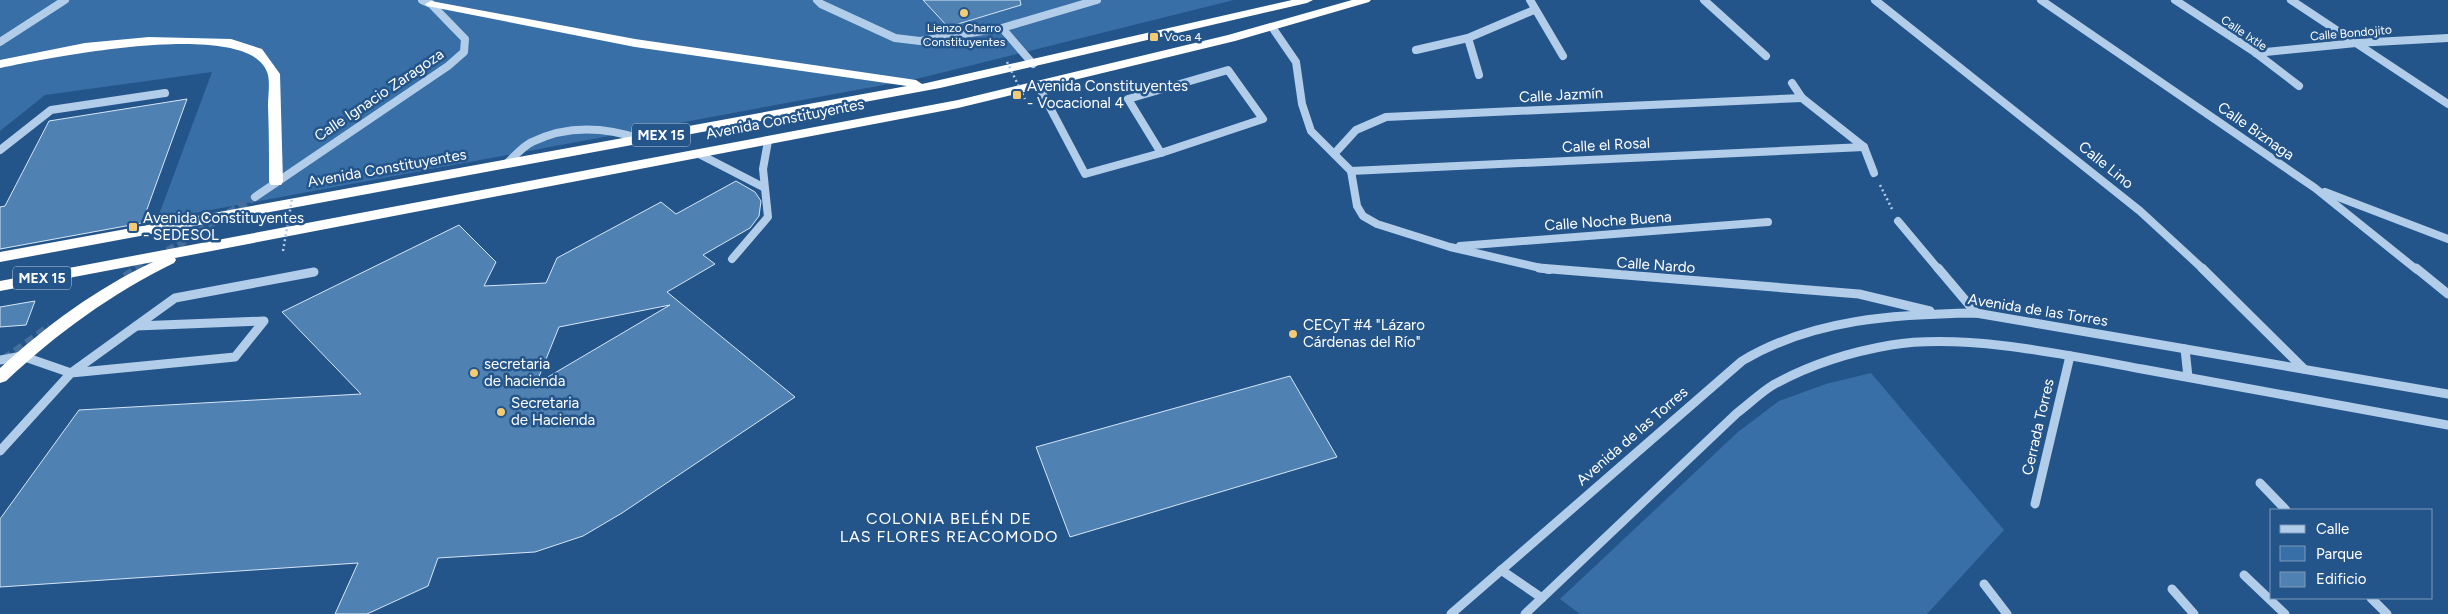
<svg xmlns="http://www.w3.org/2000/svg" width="2448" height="614" font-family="Figtree,sans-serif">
<rect width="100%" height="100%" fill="#24558a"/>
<g fill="#386fa7">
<polygon points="0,0 1234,0 916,79 157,220 212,72 45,95 0,131"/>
<polygon points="1871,373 2004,530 1927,614 1580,614 1560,599 1738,432 1779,401 1826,384"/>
</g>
<g fill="#5081b3" stroke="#d5e6f8" fill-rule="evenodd">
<polygon points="923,0 1020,0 1021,5 948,27"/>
<polygon points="187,99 142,223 0,249 0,207 5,206 49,121"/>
<path d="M 736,181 L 755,192 L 761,201 L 759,216 L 750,228 L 703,255 L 715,264 L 667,292 L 795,397 L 622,513 L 583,536 L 535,552 L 438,558 L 428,586 L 367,614 L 335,614 L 358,563 L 0,587 L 0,519 L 79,410 L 361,394 L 282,312 L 459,225 L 496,262 L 484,286 L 546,283 L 557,258 L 661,202 L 676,214 ZM 670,305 L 536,384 L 559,327 Z"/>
<polygon points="35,301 26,325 0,327 0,307"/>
<polygon points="1290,376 1337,457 1070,537 1036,447"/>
</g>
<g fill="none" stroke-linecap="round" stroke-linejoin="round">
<polyline stroke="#456e9c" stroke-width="8" stroke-dasharray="8 4" stroke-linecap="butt" points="137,270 255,197"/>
<g stroke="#456e9c" stroke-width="9" stroke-dasharray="9 5" stroke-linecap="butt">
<polyline points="125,277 139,268"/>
<polyline points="4,360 50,327"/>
</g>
<polyline stroke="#b1cdea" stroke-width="2.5" stroke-dasharray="2 3" stroke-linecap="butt" points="1880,185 1892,209"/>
<g stroke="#b1cdea" stroke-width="8">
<polyline points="817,0 821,4 895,38 920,41 1002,28"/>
<polyline points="1530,0 1563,56"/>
<polyline points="1704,0 1766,56"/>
<polyline points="1875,0 2140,211 2204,270"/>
<polyline points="2041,0 2315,188 2417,270"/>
<polyline points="2175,0 2256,53 2299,86"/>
<polyline points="2291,0 2448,104"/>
<polyline points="1272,27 1296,62 1302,104 1311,131 1351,171 1357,206 1363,216 1377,224 1450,247 1549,270"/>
<polyline points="1468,38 1479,75"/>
<polyline points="0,42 65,0"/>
<polyline points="1416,50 1468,38 1534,10"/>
<polyline points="2256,53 2356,43 2448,38"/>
<polyline points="1033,64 1002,28 1097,0"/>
<polygon points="1228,70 1263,119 1161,153 1128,99"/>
<polyline points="1792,83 1802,98 1864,147 1874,173"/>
<polyline points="1038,85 1085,174 1161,153"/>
<polyline points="0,150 51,110 165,93"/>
<polyline points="1335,153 1356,130 1386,117 1802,98"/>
<polyline points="699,154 763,187"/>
<path d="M 506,164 C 514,157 523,146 532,142 C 568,124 605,127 641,139"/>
<polyline points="1351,171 1864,147"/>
<polyline points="2325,192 2448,239"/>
<polyline points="255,197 448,66 464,52 465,39 431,4 422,0"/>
<polyline points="1898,221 1939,270"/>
<polyline points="1460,246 1768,222"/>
<polyline points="732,259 768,217 763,169 768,141"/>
</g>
<g stroke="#b1cdea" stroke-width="9">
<polyline points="1539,268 1859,294 1930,311"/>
<polyline points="1938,268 1976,313"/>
<polyline points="2202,268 2304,369"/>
<polyline points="2416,268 2448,294"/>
<polyline points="2185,349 2188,377"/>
<polyline points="0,360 22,356 71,373 175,298 314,272"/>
<polyline points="0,451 71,373 235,357 264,321 136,326"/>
<polyline points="2260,483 2286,510"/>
<polyline points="2035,504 2070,356"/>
<polyline points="1501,570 1542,598"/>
<polyline points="2244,575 2285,614"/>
<polyline points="1984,584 2007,614"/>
<polyline points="2172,589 2194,614"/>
<polyline points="2371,598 2387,614"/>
<path d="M 1451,614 L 1742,361 C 1812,319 1896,314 1976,313 L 2448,394"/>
<path d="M 1525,614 L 1737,413 C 1749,404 1760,393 1773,385 C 1809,365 1850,352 1891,345 C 1966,333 2067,355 2142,369 C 2244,388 2346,406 2448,425"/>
</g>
<g fill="#fff" fill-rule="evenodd">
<polygon points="1292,0 1313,0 1307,3 940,88 0,262 0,252 907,86 635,47 427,6 425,4 431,1 635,39 916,80 922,84"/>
<path d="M 1352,0 L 1371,0 L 1369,2 L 1235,41 L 958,108 L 175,258 L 176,260 L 174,263 C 112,293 56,334 6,381 L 0,383 L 0,368 C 46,326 97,288 153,262 L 0,291 L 0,281 L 958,100 L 1228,35 Z"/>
<path d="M 149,37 L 231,39 L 262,49 L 280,74 L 283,182 L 281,185 L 271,185 L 269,182 C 269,157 269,131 268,106 C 268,96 270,84 268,75 C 254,15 44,59 0,68 L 0,60 L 85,43 Z"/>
</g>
<g stroke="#b1cdea" stroke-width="2.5" stroke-dasharray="2 3" stroke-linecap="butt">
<polyline points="1007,62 1025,99"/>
<polyline points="283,251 292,199"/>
</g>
</g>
<g fill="#f5ca74" stroke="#24558a" stroke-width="2">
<circle cx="964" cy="13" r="5"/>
<rect x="1149" y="32" width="10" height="10" rx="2.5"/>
<rect x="1012" y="90" width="10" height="10" rx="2.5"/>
<rect x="128" y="222" width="10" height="10" rx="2.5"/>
<circle cx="1293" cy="334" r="5"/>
<circle cx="474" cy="373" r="5"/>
<circle cx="501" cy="412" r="5"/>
</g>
<g text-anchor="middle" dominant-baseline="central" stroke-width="5" stroke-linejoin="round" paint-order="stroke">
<g font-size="12" fill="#fff" stroke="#24558a">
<text x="964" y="28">Lienzo Charro<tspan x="964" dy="14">Constituyentes</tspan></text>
<text x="1164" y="37" text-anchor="start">Voca 4</text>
</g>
<g font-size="12" fill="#fff" stroke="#24558a">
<text transform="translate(2244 33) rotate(34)">Calle Ixtle</text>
<text transform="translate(2351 33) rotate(-5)">Calle Bondojito</text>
</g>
<g fill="#24558a" stroke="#bdccdc" stroke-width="1">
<rect x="632" y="123.5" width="58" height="23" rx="4"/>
<rect x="13" y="266.5" width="58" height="23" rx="4"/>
</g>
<g font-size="14" font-weight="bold" fill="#fff">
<text x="661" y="135">MEX 15</text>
<text x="42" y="278">MEX 15</text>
</g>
<g font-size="15" fill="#fff" stroke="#24558a" text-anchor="start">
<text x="1027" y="86">Avenida Constituyentes<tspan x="1027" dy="17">- Vocacional 4</tspan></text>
<text x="143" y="218">Avenida Constituyentes<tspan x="143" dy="17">- SEDESOL</tspan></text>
<text x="1303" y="325">CECyT #4 "Lázaro<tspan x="1303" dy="17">Cárdenas del Río"</tspan></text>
<text x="484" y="364">secretaria<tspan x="484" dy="17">de hacienda</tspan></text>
<text x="511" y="403">Secretaria<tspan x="511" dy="17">de Hacienda</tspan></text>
</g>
<g font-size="15" fill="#fff" stroke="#24558a">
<text transform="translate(379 95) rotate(-34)">Calle Ignacio Zaragoza</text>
<text transform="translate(1561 95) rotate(-3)">Calle Jazmín</text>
<text transform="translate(785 119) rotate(-11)">Avenida Constituyentes</text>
<text transform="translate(2256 131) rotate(35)">Calle Biznaga</text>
<text transform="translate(1606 145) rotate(-3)">Calle el Rosal</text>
<text transform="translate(2106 165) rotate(39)">Calle Lino</text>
<text transform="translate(387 168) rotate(-10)">Avenida Constituyentes</text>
<text transform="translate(1608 221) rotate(-4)">Calle Noche Buena</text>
<text transform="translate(1656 265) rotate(4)">Calle Nardo</text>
<text transform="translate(2038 310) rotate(9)">Avenida de las Torres</text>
<text transform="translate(2038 427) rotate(-77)">Cerrada Torres</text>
<text transform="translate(1632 436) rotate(-41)">Avenida de las Torres</text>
</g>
<g font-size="16" letter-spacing="1" fill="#fff" stroke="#24558a">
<text x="949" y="518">COLONIA BELÉN DE<tspan x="949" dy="18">LAS FLORES REACOMODO</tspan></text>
</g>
</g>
<rect x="2270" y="509" width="162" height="90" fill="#24558a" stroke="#7c99b9"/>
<rect x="2280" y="525" width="25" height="8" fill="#b1cdea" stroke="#7c99b9"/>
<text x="2316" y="534" font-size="15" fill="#ffffff">Calle</text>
<rect x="2280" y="546" width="25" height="15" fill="#386fa7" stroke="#7c99b9"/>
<text x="2316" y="559" font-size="15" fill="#ffffff">Parque</text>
<rect x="2280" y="572" width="25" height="15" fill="#5081b3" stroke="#7c99b9"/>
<text x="2316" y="584" font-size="15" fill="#ffffff">Edificio</text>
</svg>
